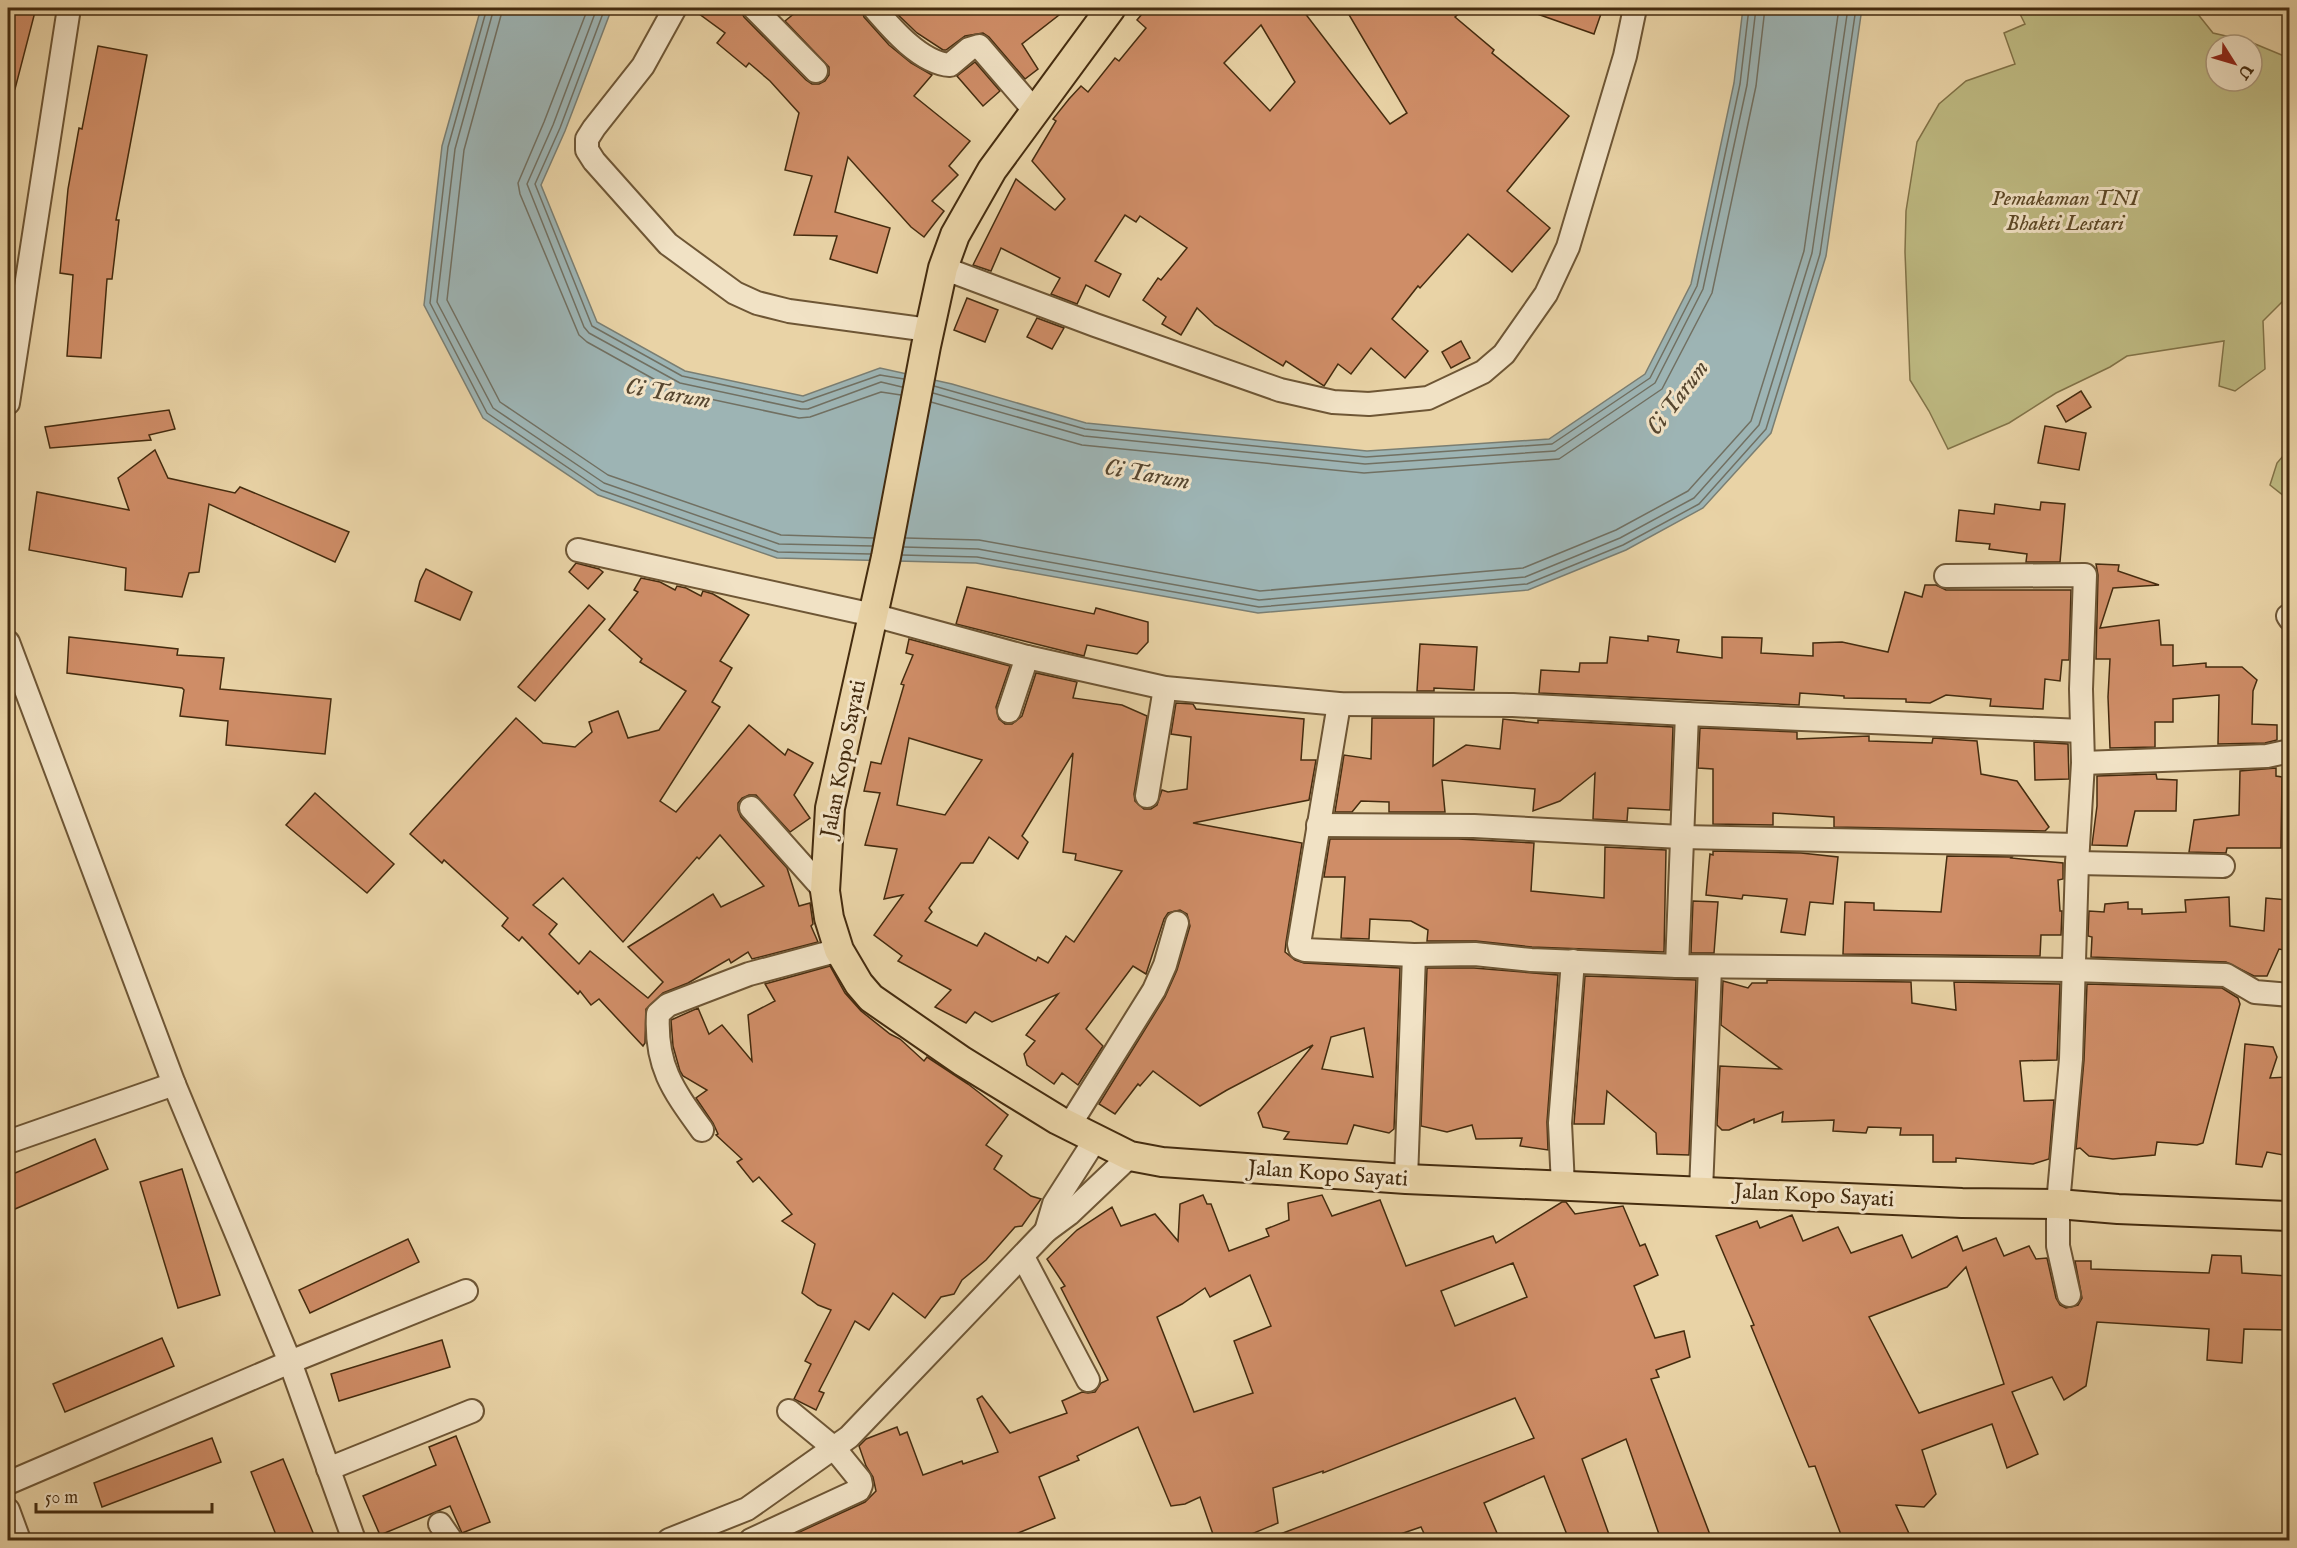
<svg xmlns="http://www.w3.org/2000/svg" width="2297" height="1548" font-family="'IM FELL English',serif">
<rect width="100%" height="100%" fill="#e9d3a6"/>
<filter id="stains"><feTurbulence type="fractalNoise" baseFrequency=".00333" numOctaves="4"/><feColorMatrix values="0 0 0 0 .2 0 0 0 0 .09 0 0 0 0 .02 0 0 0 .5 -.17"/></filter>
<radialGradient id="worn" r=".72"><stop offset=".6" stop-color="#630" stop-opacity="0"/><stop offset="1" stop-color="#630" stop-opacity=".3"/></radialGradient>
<g fill="#beba82" stroke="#827348" stroke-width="1.5" fill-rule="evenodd">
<path d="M 2017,8 L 2193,8 L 2213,33 L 2248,41 L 2289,58 L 2289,88 L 2284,97 L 2285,114 L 2290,127 L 2289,301 L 2284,300 L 2263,321 L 2265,369 L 2235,391 L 2219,386 L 2224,341 L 2127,356 L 2110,367 L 2056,393 L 2009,423 L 1948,449 L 1929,411 L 1910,380 L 1905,252 L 1906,211 L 1917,142 L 1939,104 L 1966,81 L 2015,64 L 2004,33 L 2025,24 ZM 2216,45 L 2252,45 L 2252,81 L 2216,81 Z"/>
<polygon points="2289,449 2289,500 2270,485 2277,463"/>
</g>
<polygon fill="#9db4b4" stroke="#7a7e72" stroke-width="1.5" points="481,8 612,8 565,131 541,185 597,322 685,371 803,396 880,368 952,384 1086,423 1367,451 1549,439 1645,374 1691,284 1734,83 1743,8 1862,8 1826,256 1771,433 1703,508 1626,550 1528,590 1258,613 976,563 777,558 598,495 483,418 424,305 442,146"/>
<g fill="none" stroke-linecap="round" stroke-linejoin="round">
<g stroke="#717062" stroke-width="1.5">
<polyline points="487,8 448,147 430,303 487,413 601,490 778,552 871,554"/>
<polyline points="494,8 455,149 437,302 493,408 604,483 779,544 872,546"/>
<polyline points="503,8 464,150 447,300 500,402 608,475 781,535 874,538"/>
<polyline points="588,8 544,122 518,183 520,194 579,335 587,342 677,392 799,418 810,417 881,392 901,395"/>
<polyline points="597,8 553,125 527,184 584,327 589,333 680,383 801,409 808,409 881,382 902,387"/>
<polyline points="605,8 560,128 535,184 592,326 682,376 803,402 880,375 904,379"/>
<polyline points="934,386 1085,429 1366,457 1552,444 1650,378 1697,286 1740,84 1749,8"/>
<polyline points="933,393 1084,436 1365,464 1555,451 1655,383 1703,289 1747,85 1756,8"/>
<polyline points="931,402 1082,445 1364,473 1559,459 1662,389 1712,293 1756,86 1765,8"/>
<polyline points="906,538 979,540 1260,591 1523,568 1616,530 1688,491 1751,421 1804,251 1839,8"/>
<polyline points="904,547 978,549 1259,600 1525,577 1620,538 1694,498 1759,425 1812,253 1848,8"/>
<polyline points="902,555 977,557 1259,607 1527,584 1623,545 1699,504 1766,429 1820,254 1856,8"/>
</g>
</g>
<g fill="#cf8d67" stroke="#452c0f" stroke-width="1.5" fill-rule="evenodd">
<polygon points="8,8 36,8 15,89 8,88"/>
<polygon points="691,8 739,8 744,17 806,80 812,84 819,84 825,81 829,75 829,67 785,21 801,8 861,8 864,17 889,45 911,63 932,75 914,96 970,141 949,166 958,175 932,201 944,211 924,237 911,227 848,157 835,212 890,228 877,273 830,259 837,236 794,235 812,176 785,170 799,113 770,81 749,63 746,67 717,43 725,33"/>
<polygon points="891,8 1068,8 1022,44 1038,69 1025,79 989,37 983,33 965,36 946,50 943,50 917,33"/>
<path d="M 1147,8 L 1301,8 L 1390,124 L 1407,113 L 1345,8 L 1465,8 L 1455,17 L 1494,50 L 1492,53 L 1569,116 L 1507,191 L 1550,228 L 1512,272 L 1468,234 L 1420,288 L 1418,286 L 1392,319 L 1428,351 L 1405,378 L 1371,348 L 1351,374 L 1338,364 L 1324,386 L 1286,361 L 1283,366 L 1215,325 L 1197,308 L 1181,335 L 1162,324 L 1166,317 L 1143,300 L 1158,278 L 1161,280 L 1187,248 L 1140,216 L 1136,222 L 1125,215 L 1095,261 L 1121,274 L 1109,297 L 1086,285 L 1077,304 L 1051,294 L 1060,278 L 1001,248 L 991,271 L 973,265 L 1016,179 L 1055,210 L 1065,199 L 1032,161 L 1056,121 L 1053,119 L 1069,99 L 1081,86 L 1088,92 L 1115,58 L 1119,61 L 1146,28 L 1137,20 ZM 1261,25 L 1295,82 L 1270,111 L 1224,63 Z"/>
<polygon points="1527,8 1603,8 1594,34 1526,10"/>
<polygon points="98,46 147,55 116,220 119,220 112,279 107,279 101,358 67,356 73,275 60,273 68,189 79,128 82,129"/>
<polygon points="975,62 1000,91 983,106 957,76"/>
<polygon points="967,298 998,310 985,342 954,330"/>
<polygon points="1037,318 1064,328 1052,349 1027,337"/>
<polygon points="1461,341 1470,358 1451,368 1442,352"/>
<polygon points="2081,391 2091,407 2066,422 2057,406"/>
<polygon points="169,410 175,429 149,435 151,440 50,448 45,427"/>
<polygon points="2045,426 2086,433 2079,470 2038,463"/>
<polygon points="155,450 168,478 235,493 240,487 349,532 335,562 209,504 199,572 189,573 182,597 125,590 126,568 29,550 37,492 129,510 118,478"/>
<polygon points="2041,502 2065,504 2060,562 2026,562 2027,554 1989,549 1990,544 1956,541 1959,510 1994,514 1995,504 2040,510"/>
<polygon points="576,563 599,569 603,572 588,589 569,572"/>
<polygon points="2096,564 2119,565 2118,571 2159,585 2113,588 2100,628 2159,620 2161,645 2173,645 2173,666 2206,663 2206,667 2242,667 2257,680 2253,691 2252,724 2277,725 2277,740 2265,743 2218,744 2219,695 2173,699 2173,722 2155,722 2155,747 2110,748 2108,697 2110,659 2096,659 2098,575"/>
<polygon points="426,569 472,592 460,620 415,601 420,581"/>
<path d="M 641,578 L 660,582 L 675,590 L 677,586 L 686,588 L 701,596 L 703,591 L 713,594 L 749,615 L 720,661 L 732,668 L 712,702 L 720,707 L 660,801 L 676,812 L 749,725 L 785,755 L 788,749 L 813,763 L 794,795 L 810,818 L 790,832 L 756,795 L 749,795 L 742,798 L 738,803 L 738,810 L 741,817 L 787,868 L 799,906 L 810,903 L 813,924 L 811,926 L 818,942 L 752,959 L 748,952 L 731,963 L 729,959 L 688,983 L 663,993 L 646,1009 L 645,1043 L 643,1046 L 599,999 L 591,1005 L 580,991 L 578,994 L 522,937 L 519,941 L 502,926 L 508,918 L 444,860 L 442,863 L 410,834 L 516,718 L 543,743 L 575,747 L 592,732 L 589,722 L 618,711 L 628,738 L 659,730 L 686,691 L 640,662 L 642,659 L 609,630 L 638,592 L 634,590 ZM 720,835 L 764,886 L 721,907 L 713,894 L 628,947 L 663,982 L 648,998 L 590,951 L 579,964 L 549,934 L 557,924 L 533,905 L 563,878 L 623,942 L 697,857 L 699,859 Z"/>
<polygon points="1925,585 1936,585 1946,590 2071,590 2069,660 2062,660 2060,681 2045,679 2043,709 1990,706 1991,699 1946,695 1930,703 1906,702 1906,699 1844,698 1844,696 1800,693 1799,705 1539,693 1541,670 1579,672 1580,663 1607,663 1610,637 1648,641 1648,636 1679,640 1677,652 1722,658 1722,637 1762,638 1761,653 1813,656 1813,643 1842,642 1888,652 1905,592 1922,597"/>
<polygon points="967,587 1094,614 1096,608 1148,622 1148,642 1137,654 1087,645 1084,656 956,624"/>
<polygon points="589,605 605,619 535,701 518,687"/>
<polygon points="69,637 178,649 177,655 224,658 220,689 331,699 325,754 226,745 228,721 180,716 184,690 182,688 67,673"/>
<path d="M 909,639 L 1010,666 L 996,707 L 999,719 L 1005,724 L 1012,724 L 1022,716 L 1036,673 L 1077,682 L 1073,698 L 1122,705 L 1147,716 L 1134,794 L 1135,801 L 1144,809 L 1151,809 L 1157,805 L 1162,790 L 1168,792 L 1187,789 L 1191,737 L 1171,734 L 1176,703 L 1193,704 L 1196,709 L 1304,719 L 1301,760 L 1316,760 L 1309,800 L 1193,823 L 1302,843 L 1286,942 L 1285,952 L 1295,960 L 1304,963 L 1400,968 L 1394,1129 L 1389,1133 L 1354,1125 L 1347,1144 L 1284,1139 L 1289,1132 L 1263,1127 L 1258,1113 L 1313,1045 L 1227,1090 L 1200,1106 L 1153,1071 L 1140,1086 L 1138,1084 L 1115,1114 L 1099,1104 L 1165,997 L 1177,970 L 1190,926 L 1187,914 L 1180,910 L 1168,913 L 1164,919 L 1146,974 L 1133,966 L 1086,1029 L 1103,1046 L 1078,1085 L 1062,1073 L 1054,1084 L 1027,1065 L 1024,1054 L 1035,1041 L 1026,1035 L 1058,994 L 992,1022 L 975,1012 L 966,1023 L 935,1007 L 951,990 L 898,961 L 902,956 L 874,935 L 903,895 L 884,899 L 897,849 L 865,845 L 880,793 L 864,791 L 871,762 L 881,764 L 904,685 L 901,684 L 913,655 L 906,653 ZM 909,738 L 982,760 L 945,815 L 897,805 ZM 1073,753 L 1063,852 L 1076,854 L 1075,860 L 1122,871 L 1074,942 L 1066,936 L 1048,963 L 1038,957 L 1036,961 L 985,933 L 977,946 L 925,921 L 932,912 L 929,908 L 961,863 L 973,863 L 989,837 L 1018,859 L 1028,842 L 1022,836 ZM 1364,1028 L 1373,1077 L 1322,1069 L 1331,1037 Z"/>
<polygon points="1420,644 1477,647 1474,690 1434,688 1434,691 1417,691"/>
<polygon points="1372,718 1434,718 1433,766 1466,745 1500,749 1503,719 1538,723 1538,720 1673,727 1670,810 1628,808 1627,821 1593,819 1595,773 1560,801 1533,811 1535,789 1442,780 1445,812 1389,812 1389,802 1361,801 1352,812 1335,812 1344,755 1371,759"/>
<polygon points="1700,728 1797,732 1797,739 1869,736 1869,741 1932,743 1933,738 1977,741 1981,774 2017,781 2049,827 2045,831 1834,827 1834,817 1773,813 1773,825 1713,824 1713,769 1698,768"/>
<polygon points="2034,742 2068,744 2069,779 2035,780"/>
<polygon points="2276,768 2276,776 2282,777 2281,848 2227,848 2226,853 2189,852 2194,820 2239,815 2240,771"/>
<polygon points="2156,774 2157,779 2177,780 2176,811 2135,811 2127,846 2092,845 2097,806 2097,776"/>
<polygon points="315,793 394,864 367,893 286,825"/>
<polygon points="1330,839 1458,839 1534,843 1531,891 1604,898 1605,847 1666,850 1664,952 1532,947 1476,941 1427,941 1428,930 1411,921 1370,919 1369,939 1341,938 1345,877 1324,877"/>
<polygon points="1713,851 1801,853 1838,857 1833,904 1810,902 1805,935 1781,932 1787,899 1743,895 1742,899 1706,895 1710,854 1713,855"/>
<polygon points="1947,856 2012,857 2011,858 2063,863 2063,879 2058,880 2060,911 2062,911 2061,935 2041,935 2040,956 1843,954 1845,902 1874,903 1874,910 1941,912"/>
<polygon points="2229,897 2230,926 2264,931 2266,898 2289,900 2289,951 2279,949 2267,976 2254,976 2226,962 2091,957 2092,937 2088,936 2089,911 2104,912 2105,904 2128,902 2128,909 2142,909 2142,914 2186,912 2185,900"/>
<polygon points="1693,901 1718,902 1714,953 1691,953"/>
<polygon points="830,966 845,993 861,1011 890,1034 900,1039 924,1061 927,1057 968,1084 1008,1115 986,1145 1002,1156 994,1169 1031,1196 1041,1199 1022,1226 1015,1227 986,1260 962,1280 954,1294 941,1297 925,1318 893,1293 869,1330 855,1321 819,1391 824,1393 816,1410 794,1399 811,1364 805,1361 831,1310 818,1305 802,1293 815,1244 782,1221 792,1214 759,1177 753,1182 737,1162 742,1159 716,1135 718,1134 713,1123 696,1098 707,1090 683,1076 680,1071 673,1046 671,1020 698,1008 709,1034 722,1025 752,1061 748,1015 775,1001 765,984"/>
<polygon points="1427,968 1474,968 1558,975 1547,1122 1548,1150 1520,1146 1522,1138 1476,1139 1472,1125 1447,1132 1421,1126"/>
<polygon points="1585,976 1696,980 1689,1155 1657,1154 1656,1133 1607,1091 1604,1124 1574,1124"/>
<polygon points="1767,980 1911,982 1912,1003 1956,1010 1954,982 2060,984 2057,1060 2020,1061 2024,1101 2054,1100 2049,1159 2033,1164 1956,1158 1956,1162 1933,1162 1933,1135 1900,1135 1901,1128 1868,1127 1866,1133 1833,1131 1834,1120 1782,1122 1783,1112 1754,1123 1754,1119 1729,1130 1722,1130 1717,1125 1720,1066 1781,1069 1721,1025 1723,981 1748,988 1752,983 1767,983"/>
<polygon points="2087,984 2222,988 2238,998 2240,1004 2203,1143 2197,1145 2157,1142 2155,1155 2113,1159 2089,1156 2080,1148 2076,1149 2084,1060"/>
<polygon points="2245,1044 2273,1047 2277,1057 2270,1078 2289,1077 2289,1156 2267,1152 2262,1167 2236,1164"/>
<polygon points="95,1139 108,1169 8,1212 8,1176"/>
<polygon points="182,1169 220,1295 178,1308 140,1182"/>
<path d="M 1203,1195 L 1207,1204 L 1211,1204 L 1229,1251 L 1269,1236 L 1266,1229 L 1289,1220 L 1288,1203 L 1322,1195 L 1332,1216 L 1380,1200 L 1406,1266 L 1493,1236 L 1496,1243 L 1562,1202 L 1566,1202 L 1575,1214 L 1623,1206 L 1640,1246 L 1645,1244 L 1658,1275 L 1634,1286 L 1655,1338 L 1684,1331 L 1690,1357 L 1656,1370 L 1659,1377 L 1651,1379 L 1712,1540 L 1661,1540 L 1626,1439 L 1582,1459 L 1611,1540 L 1569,1540 L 1544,1476 L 1484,1503 L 1500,1540 L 1427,1540 L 1421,1527 L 1383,1540 L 1268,1540 L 1267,1539 L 1534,1438 L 1515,1398 L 1323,1473 L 1323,1471 L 1273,1488 L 1278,1523 L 1237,1540 L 1215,1540 L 1200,1497 L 1185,1504 L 1171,1506 L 1138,1427 L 1077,1456 L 1079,1460 L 1039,1477 L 1055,1518 L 1001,1540 L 782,1540 L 865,1502 L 876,1491 L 873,1477 L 866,1466 L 859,1446 L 866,1439 L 897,1427 L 900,1435 L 907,1432 L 923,1475 L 962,1461 L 963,1464 L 998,1452 L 977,1399 L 982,1396 L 1010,1433 L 1067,1413 L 1062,1401 L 1082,1392 L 1088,1393 L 1095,1392 L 1101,1383 L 1108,1380 L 1061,1288 L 1065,1286 L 1047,1259 L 1077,1230 L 1112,1207 L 1121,1226 L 1155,1214 L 1178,1241 L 1180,1204 ZM 1513,1263 L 1527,1297 L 1455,1326 L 1441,1291 ZM 1250,1275 L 1271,1326 L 1234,1341 L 1253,1393 L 1194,1412 L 1157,1317 L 1182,1304 L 1205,1288 L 1210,1297 Z"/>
<path d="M 1792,1215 L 1803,1241 L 1838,1227 L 1851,1253 L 1902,1235 L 1912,1258 L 1957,1236 L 1963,1251 L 1996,1238 L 2004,1256 L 2029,1246 L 2036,1259 L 2047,1258 L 2056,1298 L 2060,1305 L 2066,1308 L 2078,1305 L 2082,1298 L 2075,1261 L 2091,1261 L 2091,1269 L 2209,1273 L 2212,1255 L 2241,1256 L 2242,1273 L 2289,1276 L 2289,1330 L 2244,1329 L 2242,1363 L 2207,1360 L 2209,1329 L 2097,1322 L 2086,1386 L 2064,1400 L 2052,1377 L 2012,1392 L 2038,1454 L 2007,1468 L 1992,1424 L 1922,1450 L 1936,1494 L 1924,1507 L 1896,1505 L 1912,1540 L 1843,1540 L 1815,1466 L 1809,1467 L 1751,1326 L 1754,1325 L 1716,1236 L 1757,1221 L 1760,1228 ZM 1966,1267 L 2004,1384 L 1919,1413 L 1869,1317 L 1947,1287 Z"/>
<polygon points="408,1239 419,1262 310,1313 299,1290"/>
<polygon points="162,1338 174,1366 65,1412 53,1384"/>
<polygon points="442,1340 450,1367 339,1401 331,1374"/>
<polygon points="456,1436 490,1522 462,1533 450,1506 380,1535 363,1496 436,1465 429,1447"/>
<polygon points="212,1438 221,1462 102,1507 94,1483"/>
<polygon points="283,1459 316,1540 278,1540 251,1472"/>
</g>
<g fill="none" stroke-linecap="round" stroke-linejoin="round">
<g stroke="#6e5635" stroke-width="26">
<g id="minor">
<polyline points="675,8 643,66 594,128 587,139 587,150 594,161 668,244 735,293 757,303 789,311 929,330"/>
<polyline points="754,8 816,71"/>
<path d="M 874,8 C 892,29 921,63 950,65 L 969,49 L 979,46 L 1034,110"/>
<polyline points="943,268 1095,325 1280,390 1333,402 1369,404 1428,398 1483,372 1504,354 1546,294 1568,247 1625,56 1635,8"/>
<polyline points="8,403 69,8"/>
<polyline points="578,550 873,615 1027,657 1165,688 1339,704 1513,705 1687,714"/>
<polyline points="1946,576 2085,575 2081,689 2083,763 2077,863 2071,1059 2058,1204 2058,1246 2069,1295"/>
<polyline points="2288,616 2290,619"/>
<polyline points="8,642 174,1084 290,1362 354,1540"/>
<polyline points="1339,704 1299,944 1300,948 1305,950 1414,955 1475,954 1531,960 1677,966 2073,970 2226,975 2255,992 2290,995"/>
<polyline points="1009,711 1027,657"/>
<polyline points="2083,763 2267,756 2290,751"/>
<polyline points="1147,796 1165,688"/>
<polyline points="751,808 825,891"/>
<polyline points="1318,825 1474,826 1681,837 2078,845"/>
<polyline points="2077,863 2223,866"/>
<polyline points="1677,966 1687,714 2082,731"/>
<polyline points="1069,1126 1154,990 1165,965 1177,923"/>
<path d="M 702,1130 C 673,1090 655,1066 658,1014 L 668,1005 L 749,974 L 839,950"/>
<polyline points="8,1142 174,1084"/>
<polyline points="1406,1179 1414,955"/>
<polyline points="1563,1186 1560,1123 1573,961"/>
<polyline points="1701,1191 1710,967"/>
<polyline points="1046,1231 1054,1204 1095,1140"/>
<polyline points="1023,1257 1088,1380"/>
<polyline points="328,1469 472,1411"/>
<polyline points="8,1483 290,1362 466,1291"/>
<polyline points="8,1510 19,1540"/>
<polyline points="440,1524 451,1540"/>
<polyline points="669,1540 747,1509 849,1437 1046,1231 1069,1214 1130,1156"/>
<polyline points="751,1540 859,1490 861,1485 860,1480 834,1448 789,1411"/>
</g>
</g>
<g stroke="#452c0f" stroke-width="32">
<polyline id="major" points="1111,8 992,170 955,235 943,268 926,346 886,557 830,808 825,891 829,918 839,950 859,984 871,998 962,1061 1058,1120 1130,1156 1162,1162 1406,1179 1962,1203 2058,1204 2118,1209 2290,1216"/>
</g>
<use href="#minor" stroke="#f1e2c5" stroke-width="22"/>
<use href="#major" stroke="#e9d3a6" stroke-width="28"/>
</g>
<g text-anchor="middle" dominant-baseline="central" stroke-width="6" stroke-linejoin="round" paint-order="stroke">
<g font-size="22" font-style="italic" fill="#5d4826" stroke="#f1e2c5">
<text x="2065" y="199">Pemakaman TNI<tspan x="2065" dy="25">Bhakti Lestari</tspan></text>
</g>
<g font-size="22" fill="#452c0f" stroke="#f1e2c5">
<text transform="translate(844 759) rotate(-79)">Jalan Kopo Sayati</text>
<text transform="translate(1328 1174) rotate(4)">Jalan Kopo Sayati</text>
<text transform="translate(1814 1196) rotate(3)">Jalan Kopo Sayati</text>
</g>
<g font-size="24" font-style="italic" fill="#574730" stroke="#f1e2c5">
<text transform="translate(668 394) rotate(10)">Ci Tarum</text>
<text transform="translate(1678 398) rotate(-53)">Ci Tarum</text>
<text transform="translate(1147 475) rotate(10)">Ci Tarum</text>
</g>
</g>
<rect width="2297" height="1548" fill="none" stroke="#e9d3a6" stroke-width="30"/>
<rect x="9" y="9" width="2279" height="1530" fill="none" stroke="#452c0f" stroke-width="3"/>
<rect x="15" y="15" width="2267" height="1518" fill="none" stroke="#452c0f" stroke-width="1.5"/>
<g transform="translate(2234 63) rotate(127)"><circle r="28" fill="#f1e2c5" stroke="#ac997c" stroke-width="1.5"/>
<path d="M0-4.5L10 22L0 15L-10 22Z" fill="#8f2418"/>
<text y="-9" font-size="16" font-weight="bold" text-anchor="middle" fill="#452c0f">U</text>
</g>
<path d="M36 1503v9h176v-9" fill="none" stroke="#452c0f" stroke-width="3"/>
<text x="45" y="1503" font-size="18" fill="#452c0f" stroke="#f1e2c5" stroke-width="4.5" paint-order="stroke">50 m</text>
<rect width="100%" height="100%" filter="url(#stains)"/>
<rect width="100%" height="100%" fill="url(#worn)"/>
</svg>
